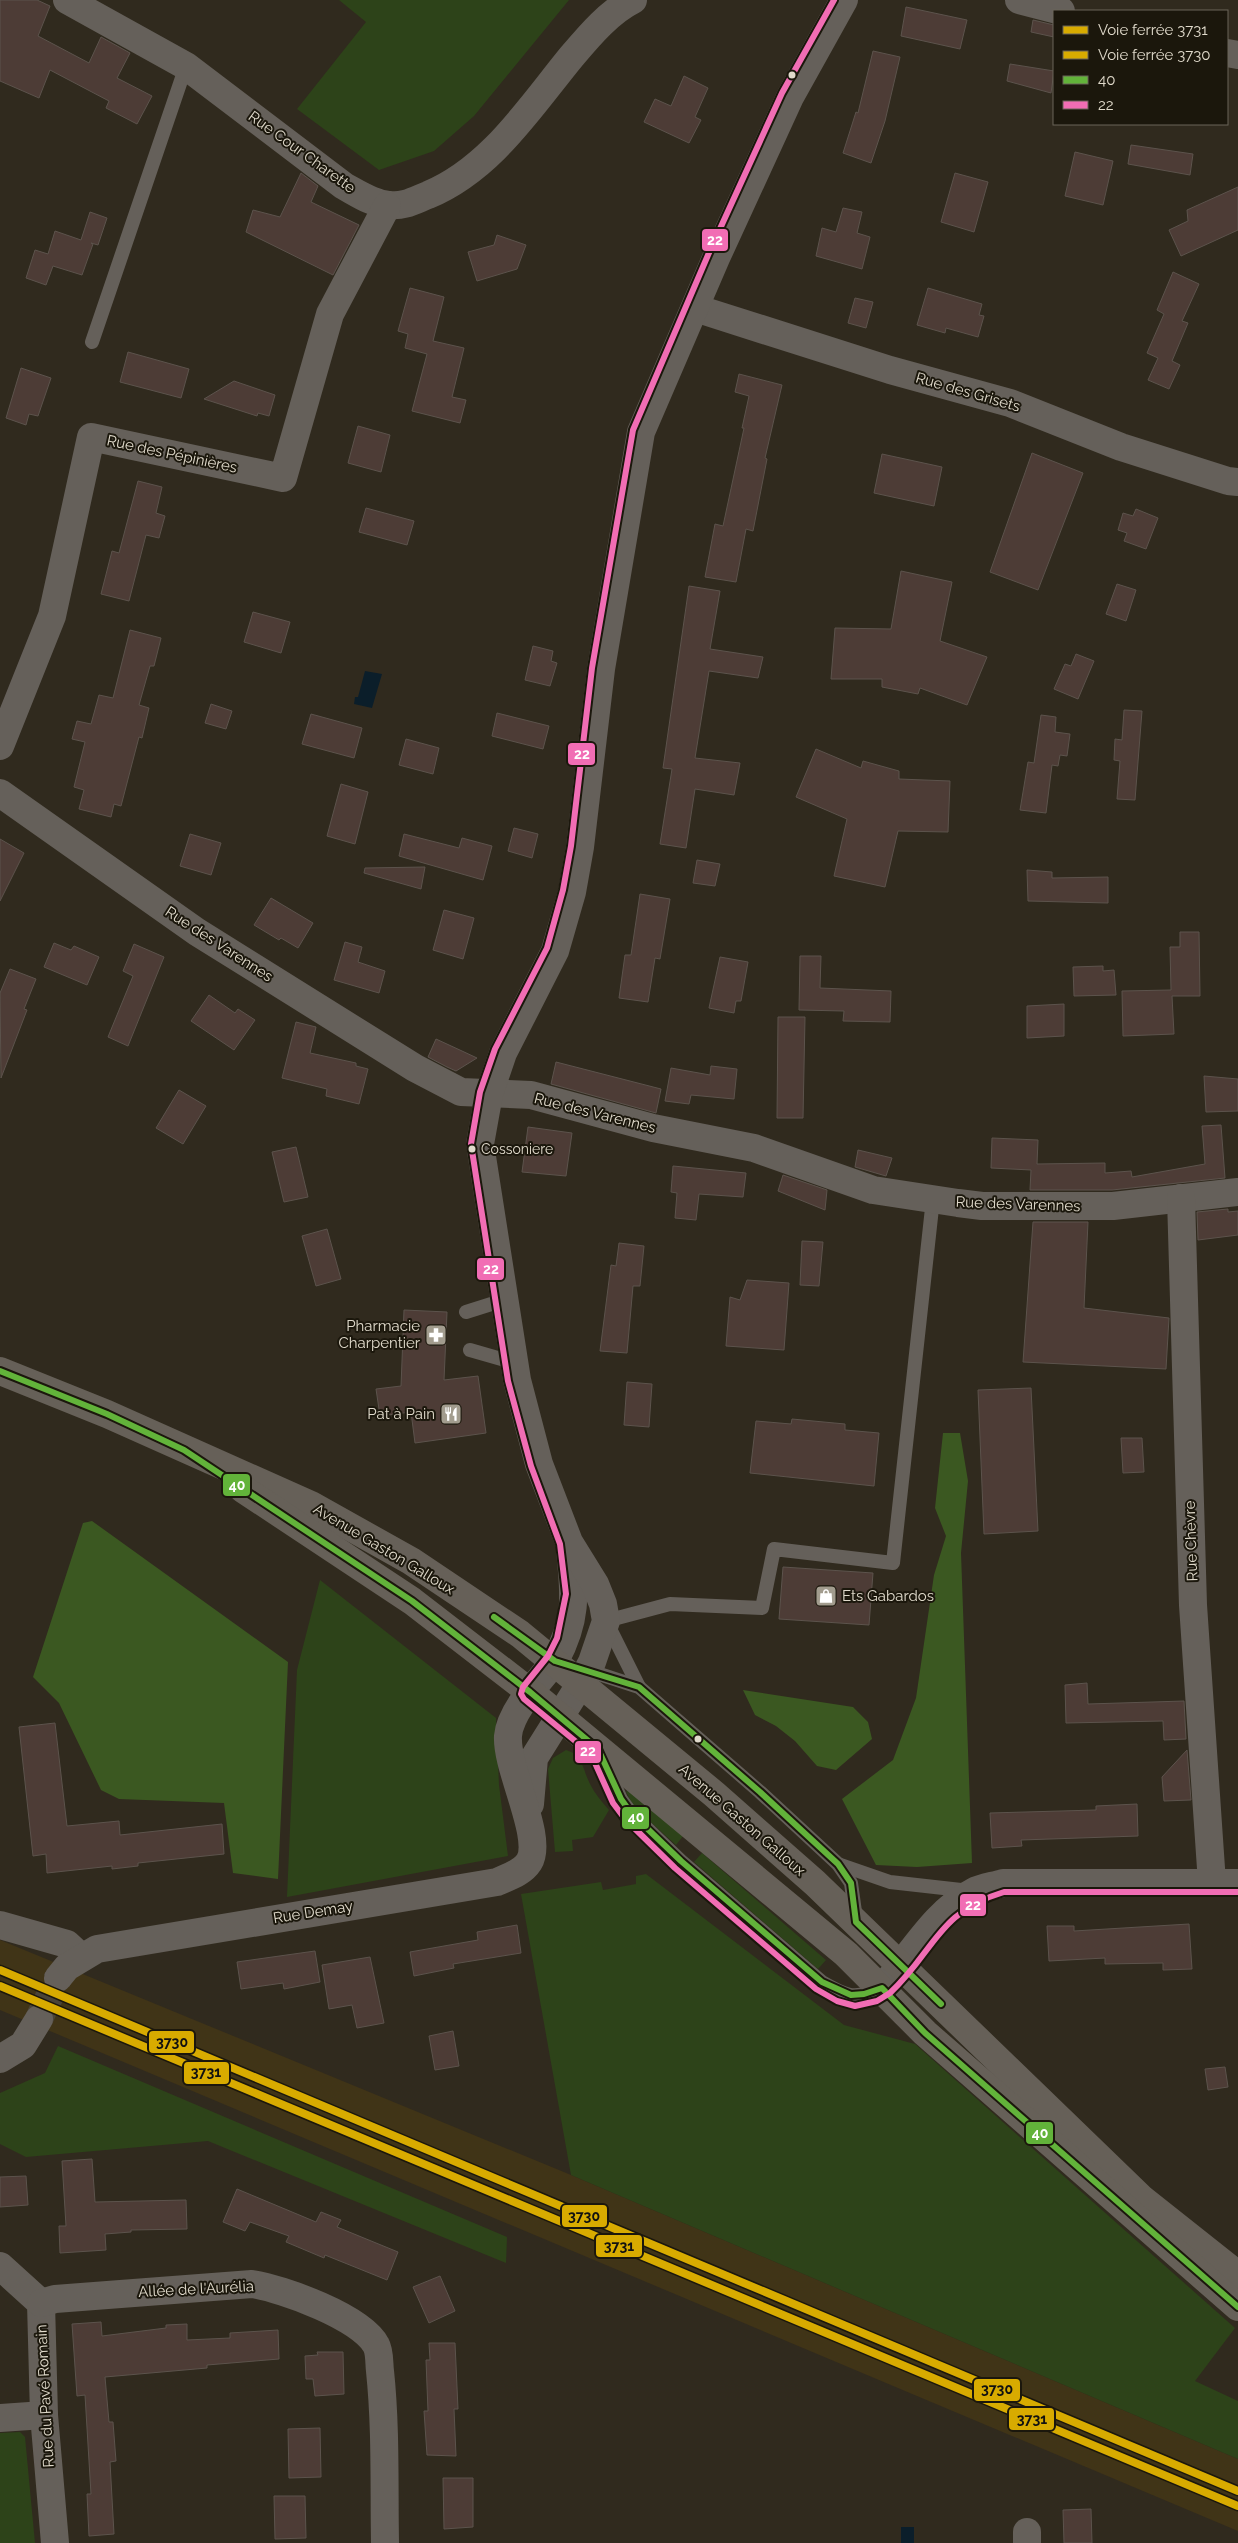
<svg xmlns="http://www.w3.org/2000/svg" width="1238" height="2543" font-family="Raleway,sans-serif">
<rect width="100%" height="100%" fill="#302a1e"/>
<polygon fill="#403417" points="0,1940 571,2175 1238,2459 1238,2531 0,2010"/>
<g fill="#2d4319">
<polygon points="339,0 569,0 474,116 434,151 379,170 297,109 366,22"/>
<polygon points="320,1580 496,1718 499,1785 508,1856 287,1897 297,1670"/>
<path d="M 566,1750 C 583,1755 583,1770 590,1784 C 595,1794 602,1802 609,1810 L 593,1837 L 572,1840 L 573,1851 L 555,1852 L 548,1769 L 553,1758 Z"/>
<polygon points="630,1789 683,1836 676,1845 634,1807 626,1792"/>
<polygon points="702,1853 826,1960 818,1969 694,1862"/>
<polygon points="646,1874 844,2025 915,2044 1235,2328 1195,2381 1238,2401 1238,2459 571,2175 521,1894 601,1882 603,1890 636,1884 636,1876"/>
<polygon points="58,2046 507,2237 506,2263 208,2141 26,2157 0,2144 0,2093 45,2073"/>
<polygon points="20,2432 25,2437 35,2543 0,2543 0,2433"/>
</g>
<g fill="#3b5821">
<polygon points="943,1433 960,1433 968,1481 961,1553 972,1863 917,1867 876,1865 842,1799 893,1760 916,1698 934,1575 946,1536 935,1508"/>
<polygon points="92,1521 288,1662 278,1879 233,1873 224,1803 119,1799 101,1790 59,1703 33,1677 83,1523"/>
<polygon points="743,1690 853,1707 868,1722 872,1739 836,1770 817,1766 795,1741 776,1726 755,1715"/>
</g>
<g fill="#0b1e2a">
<polygon points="365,671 382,674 372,708 354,704 355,697 358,697"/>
<rect x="901" y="2527" width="13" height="16"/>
</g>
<g fill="#4d3c36" stroke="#5c534c">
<polygon points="0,0 37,0 50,6 38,36 89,63 101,37 130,53 117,78 152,96 137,124 106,108 109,101 50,70 39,98 0,81"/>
<polygon points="906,7 967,20 960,49 901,36"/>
<polygon points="1033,20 1054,25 1054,37 1031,32"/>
<polygon points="873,51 900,57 885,121 871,163 843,153 856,112 858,113"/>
<polygon points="1010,64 1054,71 1051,93 1007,81"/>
<polygon points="684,76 708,88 695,117 701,120 689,143 644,122 655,99 671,106"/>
<polygon points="1131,145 1193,154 1190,175 1128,164"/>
<polygon points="1075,152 1113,161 1103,205 1065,196"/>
<polygon points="301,173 318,186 311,202 359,225 333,275 246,232 253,210 280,217"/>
<polygon points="955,173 988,182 974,232 941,222"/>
<polygon points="1238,187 1238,230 1181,256 1169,230 1188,221 1187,210"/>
<polygon points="843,208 862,212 857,233 870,237 862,269 816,256 822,228 836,232"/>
<polygon points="90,212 107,218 98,245 91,243 93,244 82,275 53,266 46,285 26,278 35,250 48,254 55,231 81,240"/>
<polygon points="497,235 526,245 517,269 477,281 468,252 494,245"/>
<polygon points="1173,272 1199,284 1182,321 1188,323 1172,361 1180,365 1169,389 1148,380 1158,358 1147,353 1164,314 1157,310"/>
<polygon points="410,288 444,297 433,341 464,348 452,397 466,400 460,423 412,411 427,354 405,348 408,334 398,331"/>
<polygon points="928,288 982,304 979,315 984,316 978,337 946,328 945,333 917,325"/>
<polygon points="855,298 873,302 866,328 848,323"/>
<polygon points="128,352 189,369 181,398 120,382"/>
<polygon points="21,368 51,378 38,416 29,414 26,425 6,418"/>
<polygon points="739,374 782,385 765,458 767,459 753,531 746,529 736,582 705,577 715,524 723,526 744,428 742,428 749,396 735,392"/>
<polygon points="234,381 275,395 269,416 258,413 257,416 204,399"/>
<polygon points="358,426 390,435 381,472 348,463"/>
<polygon points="1032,453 1083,473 1038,590 990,572"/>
<polygon points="882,454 942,467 934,506 874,493"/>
<polygon points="138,481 162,487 156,513 165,516 159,538 146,535 129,601 101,594 112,551 119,553"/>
<polygon points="366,508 414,521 407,545 359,532"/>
<polygon points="1136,509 1158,518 1146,549 1124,541 1127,533 1118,530 1123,513 1133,516"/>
<polygon points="901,571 952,582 940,641 987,657 967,705 920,688 918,694 882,687 882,679 831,679 835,628 891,629"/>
<polygon points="1117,584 1136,590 1126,621 1106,614"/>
<polygon points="689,586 720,591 710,649 763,657 758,678 709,671 695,758 740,763 734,795 695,789 686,848 660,844 672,769 663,768"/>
<polygon points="253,612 290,622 281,653 244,642"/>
<polygon points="130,630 161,638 154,666 150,666 139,705 149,708 142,738 139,737 121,806 114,804 111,817 79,809 84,790 74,787 85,742 72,739 77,721 91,724 99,695 113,698"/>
<polygon points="533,646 553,651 551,661 557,663 550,686 525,680"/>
<polygon points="1076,654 1094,661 1078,699 1054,689 1065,664 1071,666"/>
<polygon points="211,704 232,711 226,729 205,723"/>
<polygon points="1124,710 1142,711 1135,800 1117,799 1120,761 1114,760 1115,739 1122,740"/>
<polygon points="497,713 549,726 543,749 492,736"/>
<polygon points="311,714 362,728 354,758 302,744"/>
<polygon points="1041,715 1056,717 1055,732 1070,734 1067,756 1060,755 1058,766 1052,765 1046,813 1020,810 1028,762 1034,763"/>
<polygon points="406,739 439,748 433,774 399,765"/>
<polygon points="816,749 861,768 863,761 899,771 899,779 950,781 948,832 898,831 885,887 834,876 847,819 796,797"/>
<polygon points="341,784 368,792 355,844 327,836"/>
<polygon points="514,828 538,834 532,858 508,851"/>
<polygon points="190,834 221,843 211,875 180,866"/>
<polygon points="404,834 459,848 462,838 492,846 483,880 399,856"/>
<polygon points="0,839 24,853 0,901"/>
<polygon points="697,860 720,864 715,886 693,883"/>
<polygon points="425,867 421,889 364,873 365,868"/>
<polygon points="1027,870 1052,872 1052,878 1108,877 1108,903 1028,901"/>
<polygon points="640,894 670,899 660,959 655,958 648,1002 619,998 625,955 631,955"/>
<polygon points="271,898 313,923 298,948 281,938 279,940 254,925"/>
<polygon points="444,910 474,918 463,959 433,950"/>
<polygon points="1180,932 1199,932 1200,996 1172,996 1174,1034 1123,1036 1122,991 1171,990 1170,947 1180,947"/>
<polygon points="345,942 362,947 358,962 385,971 379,993 334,980"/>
<polygon points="54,943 71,950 74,946 99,957 87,985 44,967"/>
<polygon points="134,944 164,957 128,1046 108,1037 133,976 123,971"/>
<polygon points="800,956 821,956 820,988 891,991 890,1022 843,1021 844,1011 799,1010"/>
<polygon points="720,957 748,962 741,1001 736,1001 734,1013 709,1008"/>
<polygon points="1103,966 1103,971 1114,970 1116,995 1074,996 1073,967"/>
<polygon points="10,969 36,979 24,1009 27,1010 1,1078 0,993"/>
<polygon points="209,995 235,1013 238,1009 255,1020 234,1050 191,1021"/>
<polygon points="1064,1004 1064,1036 1027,1038 1027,1006"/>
<polygon points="778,1017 805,1017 803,1118 777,1118"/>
<polygon points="296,1022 316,1027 310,1053 356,1063 356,1066 368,1069 359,1104 326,1096 327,1089 282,1078"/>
<polygon points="436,1039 462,1051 477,1058 456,1071 447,1067 428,1057"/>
<polygon points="556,1062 661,1089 656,1113 551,1084"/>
<polygon points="711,1066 737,1069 734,1099 691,1095 689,1104 665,1101 671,1068 710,1075"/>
<polygon points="1204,1076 1238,1079 1238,1111 1206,1112"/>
<polygon points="179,1090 206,1106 183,1144 156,1128"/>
<polygon points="1221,1125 1225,1178 1112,1190 1030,1190 1031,1170 991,1168 992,1138 1038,1140 1037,1164 1105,1163 1105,1173 1131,1171 1132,1177 1205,1164 1202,1126"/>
<polygon points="528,1127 572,1133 566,1176 522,1172"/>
<polygon points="296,1147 308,1197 284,1202 272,1152"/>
<polygon points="858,1150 892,1158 886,1176 855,1167"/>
<polygon points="673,1166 746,1173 743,1197 699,1194 696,1220 675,1218 677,1193 671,1192"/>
<polygon points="783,1175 827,1190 825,1210 778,1191"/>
<polygon points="1228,1209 1228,1212 1238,1211 1238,1235 1198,1240 1197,1212"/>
<polygon points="1033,1222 1088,1222 1084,1308 1169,1318 1166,1369 1023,1362"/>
<polygon points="327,1229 341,1279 316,1286 302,1236"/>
<polygon points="802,1241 823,1242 819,1286 800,1285"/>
<polygon points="619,1243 644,1246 640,1286 633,1286 627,1353 600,1351 611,1265 616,1266"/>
<polygon points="747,1280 789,1283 784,1350 726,1346 730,1297 740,1300"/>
<polygon points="404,1310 447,1312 444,1380 478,1376 486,1433 415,1443 411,1412 380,1416 376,1389 401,1386"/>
<polygon points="627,1382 652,1384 649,1427 624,1425"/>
<polygon points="1031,1388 1038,1531 984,1534 978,1390"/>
<polygon points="792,1419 845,1424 845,1430 879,1433 874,1486 750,1473 756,1421 791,1424"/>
<polygon points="1121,1438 1142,1438 1144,1472 1123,1473"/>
<polygon points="783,1567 873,1573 869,1625 779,1619"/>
<polygon points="1087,1683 1088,1704 1184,1701 1186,1739 1164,1740 1163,1721 1066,1723 1065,1685"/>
<polygon points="55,1723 67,1826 119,1821 120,1835 222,1824 224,1854 138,1863 138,1866 112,1869 112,1866 47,1873 46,1854 33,1856 19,1727"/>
<polygon points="1187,1750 1191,1800 1164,1801 1162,1777"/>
<polygon points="1137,1804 1138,1836 1021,1840 1022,1846 992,1848 990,1813 1096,1810 1096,1806"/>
<polygon points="1189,1924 1192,1969 1163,1970 1163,1963 1105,1964 1105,1958 1049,1961 1047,1926 1074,1926 1074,1931"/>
<polygon points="517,1925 521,1953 453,1964 454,1968 414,1976 410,1952 478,1940 477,1932"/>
<polygon points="315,1951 320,1982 284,1989 283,1983 241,1989 237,1962"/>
<polygon points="370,1957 384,2023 357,2028 352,2005 329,2009 322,1965"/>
<polygon points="453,2031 459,2066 435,2070 429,2036"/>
<polygon points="1225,2067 1228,2087 1208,2090 1205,2069"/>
<polygon points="92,2159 95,2202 186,2200 187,2229 131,2230 131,2232 105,2234 106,2250 60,2253 59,2226 66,2226 62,2161"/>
<polygon points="26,2176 28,2205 0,2207 0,2177"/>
<polygon points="237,2189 316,2222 321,2212 341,2220 337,2227 398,2252 387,2280 325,2255 324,2258 286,2242 289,2236 250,2222 245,2231 223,2222"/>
<polygon points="440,2276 455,2311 429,2323 413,2287"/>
<polygon points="101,2322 102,2336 166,2328 166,2325 187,2324 187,2340 230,2338 230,2333 278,2330 279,2359 207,2365 207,2368 105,2377 109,2422 113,2422 116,2461 110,2462 114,2534 89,2536 87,2494 91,2494 85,2395 77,2396 72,2324"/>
<polygon points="429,2343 455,2343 458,2409 454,2409 456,2456 427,2455 424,2411 428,2411 426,2360 430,2360"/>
<polygon points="317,2352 343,2352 344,2394 315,2396 313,2379 306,2379 305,2356 318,2355"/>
<polygon points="320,2428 321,2477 289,2478 288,2429"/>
<polygon points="443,2478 473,2478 473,2527 444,2529"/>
<polygon points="274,2496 305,2496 306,2538 275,2539"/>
<polygon points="1091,2509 1092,2543 1064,2543 1063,2510"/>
</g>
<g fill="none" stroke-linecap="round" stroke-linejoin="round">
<polyline stroke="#4a4438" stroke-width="28" stroke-dasharray="28 14" stroke-linecap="butt" points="39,2019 58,1978"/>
<g stroke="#65605a" stroke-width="14">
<polyline points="92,342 186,66"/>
<polyline points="466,1312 504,1300"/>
<polyline points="470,1350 515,1363"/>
<polyline points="584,1669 639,1687 760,1792 838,1864 851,1883 856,1919"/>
<polyline points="639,1687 606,1621 670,1604 762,1608 774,1549 893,1563 933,1199"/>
<path d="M 604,1761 L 621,1799 L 631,1813 L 681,1861 L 822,1982 C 848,1997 854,2000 882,1988"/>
<polyline points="838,1864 890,1882 970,1891"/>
</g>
<g stroke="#65605a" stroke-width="28">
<path d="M 67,0 L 186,66 L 344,186 C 357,193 373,204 389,205 C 404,207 415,200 428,195 C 491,169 530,107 572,56 C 589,36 609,12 633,0"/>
<polyline points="1019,0 1061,11"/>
<polyline points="1227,53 1238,55"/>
<polyline points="695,308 890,370 1010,403 1121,447 1228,481 1238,482"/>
<polyline points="0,746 52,616 91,437 283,478 330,314 387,206"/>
<polyline points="0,793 197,932 415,1068 461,1092 531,1095 653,1128 754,1148 873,1190 958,1203 982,1206 1113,1206 1238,1192"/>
<polyline points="1181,1198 1193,1605 1212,1883"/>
<polyline points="530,1804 534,1758 581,1683"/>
<polyline points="0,1925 67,1944 81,1957"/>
<path d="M 58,1978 L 67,1967 L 97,1949 L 497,1882 C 508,1877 522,1873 529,1862 C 544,1838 506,1769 508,1736 C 510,1711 540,1680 555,1661"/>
<path d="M 882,1988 C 909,1958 936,1910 973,1892 C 982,1887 994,1886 1003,1883 L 1238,1883"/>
<polyline points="0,2059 23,2045 39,2019"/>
<polyline points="0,2266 41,2303 44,2415 55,2543"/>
<path d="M 41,2303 L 55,2299 L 252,2284 C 283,2289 361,2317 376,2345 C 380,2352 379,2364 380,2371 C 386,2428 384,2486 385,2543"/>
<polyline points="0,2418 44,2415"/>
<polyline points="1027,2532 1027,2543"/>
</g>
<g stroke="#65605a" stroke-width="28">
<path d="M 555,1661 C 577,1620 575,1596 570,1551"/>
<polyline points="581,1683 592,1662 606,1621 603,1604 595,1584 569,1542 539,1464 517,1380 480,1144 489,1094 503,1053 555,951 572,892 580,847 601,669 641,432 716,258 790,97 844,0"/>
</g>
<g stroke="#666058" stroke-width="28">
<polyline points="0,1371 107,1414 311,1505 411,1561 520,1634 714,1794 815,1883 1142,2199 1238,2275"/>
<polyline points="243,1489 412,1601 530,1692 846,1954 925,2033 1238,2307"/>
</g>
<g stroke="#1b170c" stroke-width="10">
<g id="bus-1">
<polyline points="0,1371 107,1414 184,1450 412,1601 530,1692 598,1749 621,1799 631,1813 681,1861 822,1982 851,1995 864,1994 882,1988 925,2033 1238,2307"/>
<polyline points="494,1617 555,1661 639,1687 760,1792 838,1864 851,1883 856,1922 941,2004"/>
</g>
</g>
<g stroke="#1b170c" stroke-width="10">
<path id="bus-2" d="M 834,0 L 782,93 L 708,255 L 633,430 L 592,668 L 571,846 L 563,890 L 547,948 L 495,1049 L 480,1092 L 471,1144 L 508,1381 L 531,1466 L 560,1544 L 566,1594 L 557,1638 L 548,1656 L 523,1687 L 521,1694 L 524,1699 L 591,1754 L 613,1803 L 625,1819 L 675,1868 L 816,1989 L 837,2001 L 855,2006 L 877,2001 L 890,1993 C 935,1951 937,1912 1004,1892 L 1238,1892"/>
</g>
<use href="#bus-1" stroke="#62b33a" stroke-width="6"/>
<use href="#bus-2" stroke="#f16db4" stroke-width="6"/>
<g stroke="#1b170c" stroke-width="11">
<polyline id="rail-1" points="0,1986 1238,2506"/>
</g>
<g stroke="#1b170c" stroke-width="11">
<polyline id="rail-2" points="0,1970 1238,2491"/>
</g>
<use href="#rail-1" stroke="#d8ab00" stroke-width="8"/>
<use href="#rail-2" stroke="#d8ab00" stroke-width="8"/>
</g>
<defs>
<g id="pharmacy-square" transform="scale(1.125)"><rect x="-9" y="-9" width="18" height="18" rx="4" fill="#a29c8e" stroke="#1b170c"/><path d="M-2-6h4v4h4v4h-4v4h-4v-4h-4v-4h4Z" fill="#fff"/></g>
<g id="restaurant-square" transform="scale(1.125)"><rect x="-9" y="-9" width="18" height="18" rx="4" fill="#a29c8e" stroke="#1b170c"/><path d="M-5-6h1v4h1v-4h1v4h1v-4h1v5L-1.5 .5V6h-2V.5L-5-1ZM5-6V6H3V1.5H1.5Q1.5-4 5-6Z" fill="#fff"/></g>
<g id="shop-square" transform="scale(1.125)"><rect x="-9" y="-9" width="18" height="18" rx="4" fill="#a29c8e" stroke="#1b170c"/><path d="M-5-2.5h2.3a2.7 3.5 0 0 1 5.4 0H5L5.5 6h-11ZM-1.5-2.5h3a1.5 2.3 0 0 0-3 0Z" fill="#fff"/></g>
</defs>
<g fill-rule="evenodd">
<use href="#pharmacy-square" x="436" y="1335"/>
<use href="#restaurant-square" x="451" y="1414"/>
<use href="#shop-square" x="826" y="1596"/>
</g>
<g fill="#e0dacb" stroke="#1b170c" stroke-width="2">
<circle cx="792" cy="75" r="4.5"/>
<circle cx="472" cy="1149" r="4.5"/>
<circle cx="698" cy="1739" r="4.5"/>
</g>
<g text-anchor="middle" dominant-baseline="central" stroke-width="4" stroke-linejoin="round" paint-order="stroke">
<g font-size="14" fill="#e0dacb" stroke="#1b170c" text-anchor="start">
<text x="481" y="1149">Cossoniere</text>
</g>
<g font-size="15" fill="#e0dacb" stroke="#1b170c">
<text transform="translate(302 152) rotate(36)">Rue Cour Charette</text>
<text transform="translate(968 392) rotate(16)">Rue des Grisets</text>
<text transform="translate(172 454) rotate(12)">Rue des Pépinières</text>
<text transform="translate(219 944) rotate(33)">Rue des Varennes</text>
<text transform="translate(595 1113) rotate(14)">Rue des Varennes</text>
<text transform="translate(1018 1204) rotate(2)">Rue des Varennes</text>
<text transform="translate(1191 1541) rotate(-92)">Rue Chèvre</text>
<text transform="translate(384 1549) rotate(31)">Avenue Gaston Galloux</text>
<text transform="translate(742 1820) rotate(41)">Avenue Gaston Galloux</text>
<text transform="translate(313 1912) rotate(-9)">Rue Demay</text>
<text transform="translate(196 2289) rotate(-3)">Allée de l'Aurélia</text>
<text transform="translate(45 2396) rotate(-93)">Rue du Pavé Romain</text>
</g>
<g font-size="15" fill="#e0dacb" stroke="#1b170c" text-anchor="end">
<text x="420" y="1326">Pharmacie<tspan x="420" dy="17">Charpentier</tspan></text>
<text x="435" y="1414">Pat à Pain</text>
<text x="842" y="1596" text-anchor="start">Ets Gabardos</text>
</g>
</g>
<g stroke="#1b170c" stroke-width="2">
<rect x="701" y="228" width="28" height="24" rx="5" fill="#f16db4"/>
<rect x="567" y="742" width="29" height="24" rx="5" fill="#f16db4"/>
<rect x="476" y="1257" width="29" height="24" rx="5" fill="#f16db4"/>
<rect x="222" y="1473" width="29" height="24" rx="5" fill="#62b33a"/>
<rect x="574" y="1740" width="28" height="24" rx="5" fill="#f16db4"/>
<rect x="621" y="1806" width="29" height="24" rx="5" fill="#62b33a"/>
<rect x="959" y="1893" width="28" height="24" rx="5" fill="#f16db4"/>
<rect x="148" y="2030" width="47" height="24" rx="5" fill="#d8ab00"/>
<rect x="183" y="2061" width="47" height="24" rx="5" fill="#d8ab00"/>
<rect x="1025" y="2121" width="29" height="24" rx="5" fill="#62b33a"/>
<rect x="561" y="2204" width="47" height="24" rx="5" fill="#d8ab00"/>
<rect x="595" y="2234" width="48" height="24" rx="5" fill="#d8ab00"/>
<rect x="973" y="2378" width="48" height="24" rx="5" fill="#d8ab00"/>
<rect x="1008" y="2407" width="47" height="24" rx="5" fill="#d8ab00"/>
</g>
<g font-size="14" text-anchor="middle" font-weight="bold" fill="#fff">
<text x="715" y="245">22</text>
<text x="582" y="759">22</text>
<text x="491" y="1274">22</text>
<text x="237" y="1490">40</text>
<text x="588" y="1756">22</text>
<text x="636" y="1822">40</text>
<text x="973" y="1910">22</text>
<text x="1040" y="2138">40</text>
</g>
<g font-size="14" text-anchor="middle" font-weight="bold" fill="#111">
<text x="172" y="2047">3730</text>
<text x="206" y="2077">3731</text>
<text x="584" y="2221">3730</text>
<text x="619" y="2251">3731</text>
<text x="997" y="2394">3730</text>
<text x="1032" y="2424">3731</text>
</g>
<rect x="1053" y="10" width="175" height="115" fill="#1b170c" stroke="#6a6558"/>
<rect x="1063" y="26" width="25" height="8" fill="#d8ab00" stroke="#6a6558"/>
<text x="1098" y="35" font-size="15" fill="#e0dacb">Voie ferrée 3731</text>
<rect x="1063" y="51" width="25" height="8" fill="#d8ab00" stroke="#6a6558"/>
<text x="1098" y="60" font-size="15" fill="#e0dacb">Voie ferrée 3730</text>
<rect x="1063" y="76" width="25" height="8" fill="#62b33a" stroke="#6a6558"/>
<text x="1098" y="85" font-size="15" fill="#e0dacb">40</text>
<rect x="1063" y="101" width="25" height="8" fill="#f16db4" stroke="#6a6558"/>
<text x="1098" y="110" font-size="15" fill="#e0dacb">22</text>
</svg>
